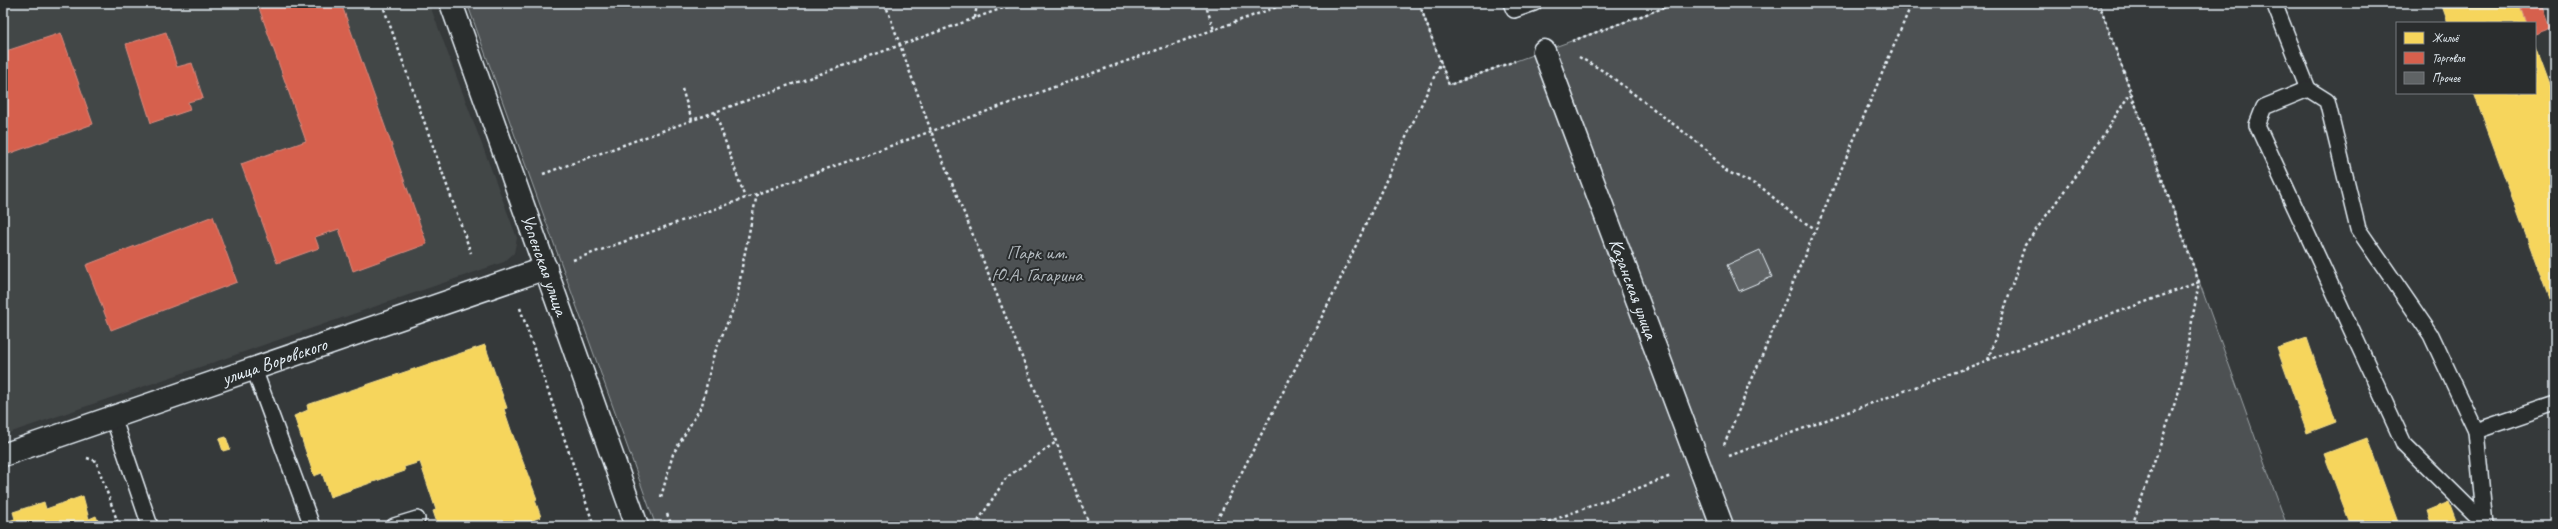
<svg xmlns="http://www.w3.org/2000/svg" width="2558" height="529" font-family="Caveat,sans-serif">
<rect width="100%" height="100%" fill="#35393a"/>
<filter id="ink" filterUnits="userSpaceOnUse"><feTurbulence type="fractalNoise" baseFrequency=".025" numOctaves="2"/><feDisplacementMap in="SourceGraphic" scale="8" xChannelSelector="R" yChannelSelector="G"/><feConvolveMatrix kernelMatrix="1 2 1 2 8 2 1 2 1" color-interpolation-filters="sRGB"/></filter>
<g filter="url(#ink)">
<polygon fill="#424647" points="3,3 429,3 517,238 514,253 504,262 3,435"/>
<polygon fill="#4d5152" stroke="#9aa1a5" points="467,3 1419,3 1449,85 1677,3 2099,3 2287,526 656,526"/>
<g fill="#f6d55c" stroke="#f2dd8b">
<polygon points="2441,3 2519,3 2526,23 2448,23"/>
<polygon points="2535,47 2555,101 2555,315 2474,93 2535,93"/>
<polygon points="2307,338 2336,422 2307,433 2277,348"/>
<polygon points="485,345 507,408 504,409 511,430 537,499 535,500 541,517 533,520 535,526 438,526 433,511 436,510 420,462 404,467 405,471 330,497 322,473 314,476 294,416 308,410 307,405"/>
<polygon points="226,437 230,449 223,451 219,439"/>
<polygon points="2367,438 2399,525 2396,526 2351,526 2324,454"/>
<polygon points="83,496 89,519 96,516 100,526 3,526 3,519 7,518 9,521 15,519 13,512 44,502 46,509"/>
<polygon points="2449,502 2458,526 2432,526 2427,511"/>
</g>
<g fill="#d6604d" stroke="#db8c80">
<polygon points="274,3 341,3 427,244 353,271 339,229 315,237 319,248 277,263 241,164 306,141 259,8"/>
<polygon points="2519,3 2542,3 2551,28 2535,34 2535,23 2526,23"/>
<polygon points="166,32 177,67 192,63 203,98 188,102 190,110 151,123 126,44"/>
<polygon points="61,33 93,124 8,154 3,141 3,52"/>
<polygon points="213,216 237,282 111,330 86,265"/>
</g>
<polygon fill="#5f6365" stroke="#e8f1f8" points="1760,250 1772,277 1739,291 1727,265"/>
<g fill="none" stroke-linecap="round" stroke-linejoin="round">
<g stroke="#e8f1f8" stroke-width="18">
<g id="lane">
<polyline points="1511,3 1514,10 1534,3"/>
<polyline points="2274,3 2308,89"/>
<polyline points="254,369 312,526"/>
<polyline points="113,417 150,526"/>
<polyline points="2476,431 2555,404"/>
<polyline points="2485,524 2404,444 2257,125 2264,107 2308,89 2327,101 2358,229 2431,335 2476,431 2485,526"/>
<polyline points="394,526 417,519"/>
</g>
</g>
<g stroke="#e8f1f8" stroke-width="25">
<g id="street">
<path id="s1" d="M 451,3 L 637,526"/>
<path id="s2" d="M 1544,51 L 1722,526"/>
<path id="s3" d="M 3,455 L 546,268"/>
</g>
</g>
<g stroke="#e8f1f8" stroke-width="2.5" stroke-dasharray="3 3" stroke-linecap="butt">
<polyline points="382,3 471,253"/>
<polyline points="885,3 931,131 1090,526"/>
<polyline points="1205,3 1214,30"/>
<polyline points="1419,3 1449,85 1515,61"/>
<polyline points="2099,3 2199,282 2180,388 2132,526"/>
<polyline points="1001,8 1003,3"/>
<polyline points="975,18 977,3"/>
<polyline points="1572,41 1677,3"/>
<polyline points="1579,57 1605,72 1706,149 1724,170 1761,187 1797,218 1816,229"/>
<polyline points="682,89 692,120"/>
<polyline points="715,112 745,198"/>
<polyline points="543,174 1017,3"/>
<polyline points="573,260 1288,3"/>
<polyline points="520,308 594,526"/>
<polyline points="1988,360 2025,245 2091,154 2131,92"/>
<polyline points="1724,445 1912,3"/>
<polyline points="1729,456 2199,282"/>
<polyline points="87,458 96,461 119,526"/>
<polyline points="661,497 673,454 702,405 713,357 737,300 742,267 757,194"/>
<polyline points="667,514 672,526"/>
<polyline points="975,526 1006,478 1056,442"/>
<polyline points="1214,526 1332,297 1441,62"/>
<polyline points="1537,526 1671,476"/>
</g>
<use href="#lane" stroke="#2a2d2e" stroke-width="15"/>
<use href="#street" stroke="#2a2d2e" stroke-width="22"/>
</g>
</g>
<g text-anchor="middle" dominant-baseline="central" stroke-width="4" stroke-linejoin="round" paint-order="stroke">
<g font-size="19" fill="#b2b9be" stroke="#2a2d2e">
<text x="1037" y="253">Парк им.<tspan x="1037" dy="22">Ю.А. Гагарина</tspan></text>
</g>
<g font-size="19" fill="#e8f1f8" stroke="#2a2d2e">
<text stroke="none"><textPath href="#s1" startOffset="278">Успенская улица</textPath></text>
<text stroke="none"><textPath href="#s2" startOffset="254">Казанская улица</textPath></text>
<text stroke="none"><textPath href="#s3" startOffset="287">улица Воровского</textPath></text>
</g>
</g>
<rect width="2558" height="529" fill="none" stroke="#2a2d2e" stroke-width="16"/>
<rect x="8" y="8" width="2542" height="513" fill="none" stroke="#e8f1f8" stroke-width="1.5" filter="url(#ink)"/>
<rect x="2396" y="22" width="140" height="72" fill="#2a2d2e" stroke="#767b7f"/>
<rect x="2404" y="32" width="20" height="12" fill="#f6d55c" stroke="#767b7f"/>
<text x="2432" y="42" font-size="12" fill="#e8f1f8">Жильё</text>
<rect x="2404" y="52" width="20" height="12" fill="#d6604d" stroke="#767b7f"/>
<text x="2432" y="62" font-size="12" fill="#e8f1f8">Торговля</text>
<rect x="2404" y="72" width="20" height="12" fill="#5f6365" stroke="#767b7f"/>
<text x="2432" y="82" font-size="12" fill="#e8f1f8">Прочее</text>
</svg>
